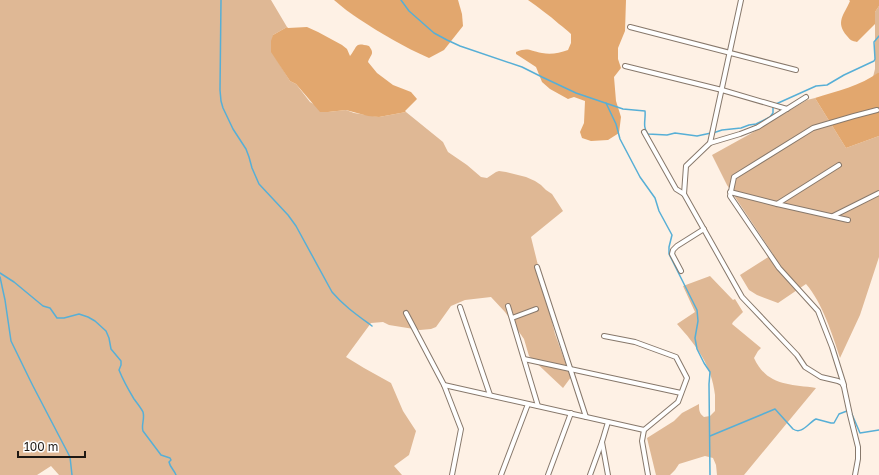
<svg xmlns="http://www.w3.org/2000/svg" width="879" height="475" font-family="'Golos Text',sans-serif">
<rect width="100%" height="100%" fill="#fef1e5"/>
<g fill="#dfb895">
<polygon points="0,0 271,0 287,27 273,35 272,52 290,81 296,84 310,102 328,112 346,110 354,113 379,117 406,112 443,142 448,152 467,165 481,177 487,178 496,172 499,171 506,172 526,177 535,181 541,185 546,190 552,194 563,211 531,237 555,334 567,367 574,373 563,388 529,356 524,339 505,312 491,297 465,300 451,306 436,327 431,329 420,330 389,325 383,322 371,323 346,357 364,368 391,383 403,411 416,431 409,455 394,466 402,475 59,475 51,466 37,475 0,475"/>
<polygon points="879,6 879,72 873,77 875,69 875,12"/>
<path d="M 815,98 L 846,148 L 879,136 L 879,257 L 860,315 L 840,358 C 833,336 822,302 806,284 L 778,303 L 757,295 L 749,290 L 740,275 L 773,254 L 727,185 L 712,155 L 750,134 L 807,100 Z"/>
<path d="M 710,276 L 733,300 L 735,299 L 743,312 L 733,322 L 732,324 L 761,348 L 758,351 L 754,358 C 767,386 789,384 816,388 L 744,475 L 717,475 L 716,465 L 713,458 L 705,456 L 679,464 L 675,470 L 670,475 L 656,475 L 654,467 L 647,438 L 674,421 L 682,413 L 699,404 C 699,410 699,413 704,417 L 710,416 L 715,411 C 715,406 715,401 715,395 C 712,366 696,345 677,324 L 695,312 L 683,286 Z"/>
</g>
<g fill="#e2a76e">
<path d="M 334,0 L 458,0 L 462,14 L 463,26 L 444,50 L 429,58 C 404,47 382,34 359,19 C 350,13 342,7 334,0 Z"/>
<path d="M 528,0 L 626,0 L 625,31 L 618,48 L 618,59 L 621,68 L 614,77 L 616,101 L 621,117 L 619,133 L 608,140 L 591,141 L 582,138 L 580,132 L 584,123 L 585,101 L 574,97 L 568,99 L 550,89 L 542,82 L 536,67 L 516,54 L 516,52 C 529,47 529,51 542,53 C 551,55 559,53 568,50 L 571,43 L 571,34 C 567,30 563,27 559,24 C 549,15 539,8 528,0 Z"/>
<path d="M 849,0 L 879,0 L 879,6 L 875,12 L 875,24 L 857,42 C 852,41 850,40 847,36 C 835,22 844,15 850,1 Z"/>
<path d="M 287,27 L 288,28 L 307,27 L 318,32 L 342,45 L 347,49 L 350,56 C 358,46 354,42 369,46 C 375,54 371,54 368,62 L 377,73 L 393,85 L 411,92 L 417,99 L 405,111 L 406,112 L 379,117 L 368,116 L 346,110 L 328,112 L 320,112 L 296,84 L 290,81 L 271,52 L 271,41 L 273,35 Z"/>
<path d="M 879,72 L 879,136 L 846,148 L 815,98 C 836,91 861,86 879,72 Z"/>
</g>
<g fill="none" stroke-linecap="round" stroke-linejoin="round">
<g stroke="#57afd6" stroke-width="1.5">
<path d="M 221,0 L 220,90 L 221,101 L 223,108 L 233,129 L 246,149 L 249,157 L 252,168 L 259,184 L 288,215 L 296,226 L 332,292 C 344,306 357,315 372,326"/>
<path d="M 401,0 L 409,11 L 434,33 L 447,40 L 460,46 L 522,67 L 542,77 L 576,93 L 623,109 L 645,111 C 646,119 642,127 648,134 L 667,135 L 675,133 L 697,136 L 711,133"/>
<polyline points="606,103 616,124 620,139 640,177 655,198 659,211 672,235 669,247 669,254 697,310 698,321 695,338 697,349 704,363 710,372 709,384 710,475"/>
<polyline points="713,133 722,130 741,128 749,125 756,124 770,117 773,113 773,106 776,104 816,86 827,85 844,75 874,61 875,59 874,42 879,36"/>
<path d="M 0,273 L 14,282 L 43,306 L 50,308 L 57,318 L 64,318 L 79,314 L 88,317 L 95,321 L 106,331 L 109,338 L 111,349 L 121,361 L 121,365 L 119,370 C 123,380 128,389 134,399 C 137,403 141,408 143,412 C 145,419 141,425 143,431 L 161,455 L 170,458 L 171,460 L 169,462 C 170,467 174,470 176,475"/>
<polyline points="0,277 5,300 11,341 30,380 33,386 70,457 72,475"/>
<polyline points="851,412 860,433 879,430"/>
<path d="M 710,436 L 775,409 L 793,429 C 802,435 808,423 816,419 L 831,423 L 834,423 L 839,414 L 847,411"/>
</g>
<g stroke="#87786b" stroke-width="6">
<g id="minor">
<polyline points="741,0 710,143 686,166 684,194 742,297 797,355 805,367 821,377 838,381 842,383 844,387 850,415 858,447 858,459 855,475"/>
<polyline points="630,27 796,70"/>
<polyline points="625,66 722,90 787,109"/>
<polyline points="644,132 676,189 684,194"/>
<polyline points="710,143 740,134 758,127 806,97"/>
<polyline points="730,192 777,204 848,220"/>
<polyline points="777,204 839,165"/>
<polyline points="833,216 879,193"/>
<polyline points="537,267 586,417"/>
<polyline points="681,271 672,254 673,250 677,246 704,229"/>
<polyline points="508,306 538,406"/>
<polyline points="460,307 490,395"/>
<polyline points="406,313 444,385 461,429 452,475"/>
<polyline points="512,318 536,309"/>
<polyline points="604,336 635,342 676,357 687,378 678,402 644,430 642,441 648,475"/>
<polyline points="524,359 681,393"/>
<polyline points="444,385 644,430"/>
<polyline points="844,385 832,347 818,311 779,268 730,196 734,177 813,128 854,116 877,110"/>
<polyline points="602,442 608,475"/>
<polyline points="501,475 528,404"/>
<polyline points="548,475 571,413"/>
<polyline points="590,475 602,442 608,422"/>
</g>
</g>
<use href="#minor" stroke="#fff" stroke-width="4"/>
</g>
<path d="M18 451v6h67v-6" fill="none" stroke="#1e1813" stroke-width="2"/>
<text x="24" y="451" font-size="12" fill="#1e1813" stroke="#ffffff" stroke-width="3" paint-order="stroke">100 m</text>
</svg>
